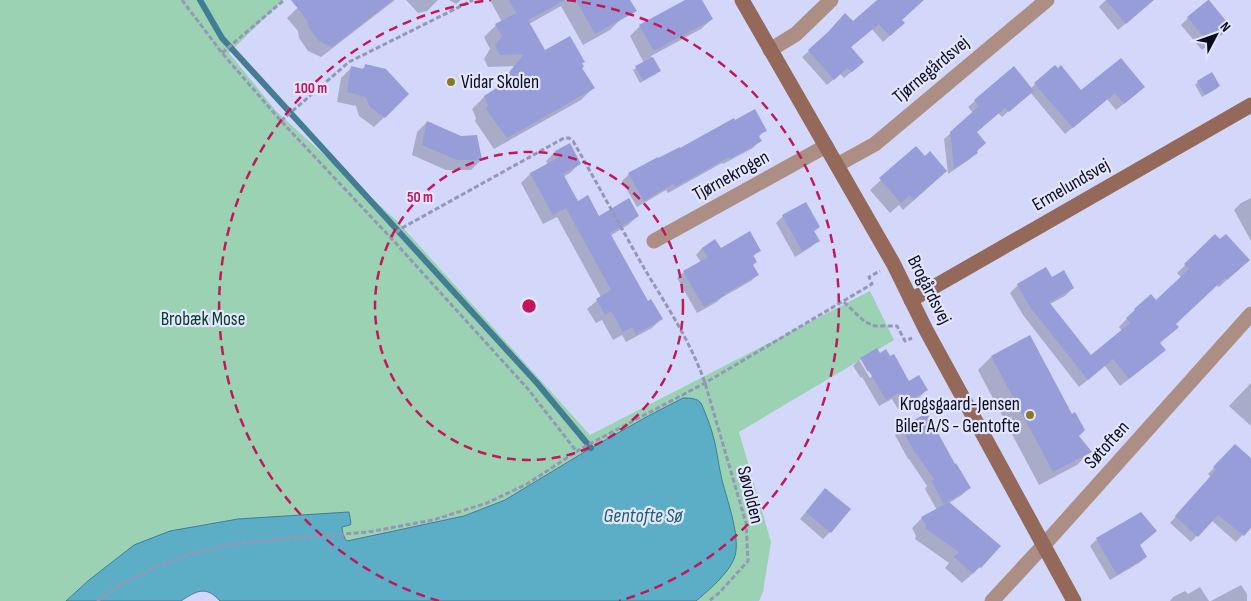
<svg xmlns="http://www.w3.org/2000/svg" width="1251" height="601" font-family="'Sofia Sans Condensed',sans-serif">
<rect width="100%" height="100%" fill="#d3d8fb"/>
<path fill="#9bd2b3" d="M 0,0 L 283,0 L 229,53 L 276,111 L 397,221 L 590,435 L 870,291 L 894,340 L 739,432 L 771,542 L 763,592 L 759,601 L 696,601 L 716,583 L 734,558 L 722,479 L 712,432 L 683,398 L 650,415 L 591,448 L 505,500 L 464,516 L 347,541 C 344,538 342,532 342,527 L 350,525 L 351,523 L 349,512 L 134,545 L 89,580 L 66,601 L 0,601 Z"/>
<path fill="#5baec6" stroke="#437d94" d="M 683,398 C 691,398 696,398 701,403 C 705,412 709,422 712,432 C 717,447 718,464 722,480 C 727,500 742,540 734,559 C 727,575 709,590 696,601 L 220,601 C 206,585 196,591 181,601 L 66,601 L 89,580 L 134,545 L 170,531 L 238,519 L 349,512 L 351,523 L 350,525 L 342,527 C 342,532 344,538 347,541 L 464,516 L 505,500 L 591,448 L 650,415 Z"/>
<g fill="#0003">
<polygon points="306,0 395,0 321,57 308,51 299,38 298,31 287,18"/>
<polygon points="406,0 438,0 427,11 418,13"/>
<polygon points="449,0 461,0 456,4"/>
<polygon points="490,0 612,0 622,18 610,30 583,45 561,6 529,24 544,52 581,64 581,68 593,88 581,100 494,149 475,121 476,118 472,109 484,97 494,91 514,66 488,67 484,59 490,49 484,37 496,25 502,22"/>
<polygon points="688,0 701,0 712,19 701,29 651,56 659,71 656,74 640,83 633,70 644,63 630,36 640,26"/>
<polygon points="879,0 923,0 900,20 896,30 883,42 872,29 850,48 856,68 844,78 840,74 827,85 802,57 809,51 853,23"/>
<polygon points="1106,0 1143,0 1140,11 1118,30 1099,7"/>
<polygon points="1188,18 1223,33 1202,50 1181,25"/>
<polygon points="366,66 408,94 374,127 359,116 356,106 337,102 341,78 352,67 362,69"/>
<polygon points="1013,68 1030,89 1035,84 1081,91 1136,94 1116,110 1107,99 1065,134 1030,92 1002,117 998,113 975,133 975,151 976,152 970,159 948,174 944,139 973,113 968,107"/>
<polygon points="1198,82 1219,86 1216,89 1202,97 1195,85"/>
<polygon points="427,122 481,160 471,170 446,170 412,155 417,132"/>
<polygon points="735,122 765,130 758,138 760,141 753,148 723,164 722,163 668,193 666,190 637,207 622,181 629,174"/>
<polygon points="569,145 579,164 570,173 563,177 577,203 599,217 638,216 628,225 610,236 647,303 661,319 652,328 626,342 622,335 613,340 602,320 596,323 587,309 601,297 557,217 543,224 521,183 530,174 548,165 546,161 555,152"/>
<polygon points="916,148 925,158 946,171 903,210 899,205 890,213 870,190"/>
<polygon points="1251,198 1251,241 1234,210 1241,203"/>
<polygon points="783,216 819,227 813,232 818,240 811,247 795,257 776,223"/>
<polygon points="1215,236 1240,268 1219,287 1216,285 1175,324 1159,344 1164,350 1156,358 1120,386 1105,366 1079,387 1023,315 1010,293 1018,285 1051,278 1073,288 1065,296 1050,304 1091,356 1122,331 1119,327 1135,310 1151,296 1156,302 1182,278 1177,273"/>
<polygon points="702,248 759,250 753,257 752,266 757,275 751,281 721,298 717,302 697,313 677,278 684,272 701,262 696,255"/>
<polygon points="876,350 909,382 926,390 920,397 898,409 892,399 879,406 862,377 861,378 853,366 859,360 870,378 872,376 862,359 860,359"/>
<polygon points="991,357 1077,436 1090,452 1077,465 1039,485 978,370"/>
<polygon points="1251,383 1251,426 1229,406"/>
<polygon points="902,428 969,488 962,495 949,503 980,567 962,583 945,568 949,563 915,539 916,536 912,528 922,518 937,510 925,489 927,486 909,459 908,459 895,435"/>
<polygon points="1229,452 1251,460 1251,528 1250,527 1236,542 1211,520 1191,542 1170,523 1211,477 1208,474"/>
<polygon points="818,497 830,532 823,539 800,519"/>
<polygon points="1155,531 1139,546 1146,557 1139,563 1110,580 1090,546 1097,539"/>
<polygon points="1241,585 1247,594 1247,601 1211,601"/>
<polygon points="1200,587 1209,601 1170,601 1173,597 1185,591 1188,594"/>
</g>
<g fill="none" stroke-linecap="round" stroke-linejoin="round">
<polyline stroke="#437d94" stroke-width="6" points="200,0 222,38 537,383 591,448"/>
</g>
<g fill="#979dd9">
<polygon points="291,0 393,0 332,47 319,41 309,28 307,20"/>
<polygon points="509,0 565,0 528,20 545,50 570,36 585,62 582,63 584,67 582,68 595,88 507,138 486,109 488,105 484,96 498,87 524,54 500,55 495,46 502,36 495,24 516,13"/>
<polygon points="576,0 630,0 637,11 595,34"/>
<polygon points="685,0 702,0 713,19 654,51 639,25"/>
<polygon points="877,0 924,0 902,20 905,23 890,36 879,24 851,47 864,62 852,72 847,68 834,80 808,50 828,32 845,13 853,21"/>
<polygon points="1106,0 1154,0 1126,24"/>
<polygon points="1208,0 1209,0 1231,27 1210,44 1187,17"/>
<polygon points="653,57 661,71 643,80 635,66"/>
<polygon points="1121,58 1145,87 1124,104 1115,93 1073,128 1034,83 1055,65 1058,68 1061,65 1081,90"/>
<polygon points="365,64 386,69 409,94 385,118 369,106 366,97 347,92 351,66 364,69"/>
<polygon points="1014,66 1034,91 1009,112 1005,108 977,132 986,143 977,151 978,153 954,169 950,132 979,106 974,100"/>
<polygon points="1212,72 1220,86 1205,95 1197,81"/>
<polygon points="755,109 767,131 758,135 762,141 730,159 729,157 675,187 673,184 644,201 628,173 658,157 658,158 680,147 680,148 734,118 735,120"/>
<polygon points="427,121 461,136 477,135 482,160 457,160 422,145"/>
<polygon points="570,143 581,164 563,174 578,201 588,195 599,216 629,198 639,216 610,233 648,301 651,299 663,319 636,334 632,327 623,332 611,311 605,315 596,299 611,290 566,208 553,215 530,173 558,158 555,151"/>
<polygon points="916,146 925,156 930,151 947,171 914,200 910,195 901,203 879,178"/>
<polygon points="806,202 820,227 814,231 820,241 802,251 782,215"/>
<polygon points="750,231 761,251 753,255 757,262 753,265 759,275 724,294 725,295 704,307 683,271 708,257 702,248 715,239 721,248"/>
<polygon points="1215,234 1220,239 1226,234 1250,260 1227,280 1225,278 1176,324 1179,327 1160,343 1166,350 1129,379 1113,359 1088,380 1030,307 1017,284 1046,267 1052,277 1064,270 1074,288 1049,302 1091,355 1130,323 1126,318 1135,310 1134,309 1151,294 1156,300 1189,269 1184,264"/>
<polygon points="1030,335 1072,414 1075,412 1085,430 1079,436 1092,452 1053,472 991,356"/>
<polygon points="877,348 880,353 886,349 890,356 894,354 909,381 919,375 928,390 905,403 899,393 886,400 869,371 868,372 860,358"/>
<polygon points="927,413 955,464 956,463 971,488 944,504 931,481 934,479 916,453 915,453 901,427"/>
<polygon points="1235,444 1251,458 1251,528 1244,536 1218,515 1198,537 1175,516 1216,470 1213,467"/>
<polygon points="825,488 851,509 831,533 806,512"/>
<polygon points="949,502 1001,546 981,568 979,567 973,574 954,557 959,552 925,528 926,525 921,517"/>
<polygon points="1141,512 1157,531 1140,545 1147,557 1117,575 1096,538"/>
</g>
<g fill="none" stroke-linecap="round" stroke-linejoin="round">
<g stroke="#9497b5" stroke-width="3" stroke-dasharray="5 2.5" stroke-linecap="butt">
<polyline points="182,0 222,53 281,121 390,237 528,389 577,452"/>
<polyline points="222,53 284,0"/>
<polyline points="281,121 349,62 473,0"/>
<path d="M 390,237 L 402,228 L 564,138 L 569,138 L 573,141 C 597,183 620,226 644,268 C 666,305 691,342 705,383 L 746,523 L 748,561 L 720,592 L 709,601"/>
<polyline points="844,302 865,322 875,326 897,326 905,341 912,338"/>
<polyline points="97,601 117,587 160,565 194,553 229,545 267,540 368,532 433,520 487,503 527,484 582,448 599,439 705,383 872,284 869,277 880,271"/>
</g>
<g stroke="#ac8e84" stroke-width="15">
<polyline points="770,50 796,34 831,0"/>
<polyline points="837,165 875,144 1047,0"/>
<polyline points="654,241 826,146"/>
<polyline points="992,601 1043,546 1251,314"/>
</g>
<g stroke="#94695a" stroke-width="15">
<polyline points="742,0 893,263 926,330 1074,601"/>
<polyline points="911,300 1251,105"/>
</g>
</g>
<g fill="none" stroke="#c2185b" stroke-width="2.5" stroke-dasharray="9 6">
<circle cx="529" cy="306" r="154"/>
<path d="M439 601A308 308 0 0 1 491 0M567 0A308 308 0 0 1 619 601"/>
</g>
<g fill="#897a20" stroke="#e3e6fe" stroke-width="2">
<circle cx="451" cy="82" r="5"/>
<circle cx="1030" cy="415" r="5"/>
</g>
<g text-anchor="middle" dominant-baseline="central" stroke-width="4.5" stroke-linejoin="round" paint-order="stroke">
<g font-size="19" fill="#0b0c1f" stroke="#e3e6fe">
<text transform="translate(931 70) rotate(-40)">Tjørnegårdsvej</text>
<text transform="translate(731 176) rotate(-29)">Tjørnekrogen</text>
<text transform="translate(1071 185) rotate(-30)">Ermelundsvej</text>
<text transform="translate(929 290) rotate(63)">Brogårdsvej</text>
<text transform="translate(1107 445) rotate(-48)">Søtoften</text>
<text transform="translate(750 495) rotate(76)">Søvolden</text>
</g>
<g font-size="19" fill="#0b0c1f" stroke="#e3e6fe" text-anchor="start">
<text x="461" y="82">Vidar Skolen</text>
<text x="1020" y="404" text-anchor="end">Krogsgaard-Jensen<tspan x="1020" dy="22">Biler A/S - Gentofte</tspan></text>
</g>
<g font-size="19" fill="#074029" stroke="#e3e6fe">
<text x="203" y="319">Brobæk Mose</text>
</g>
<g font-size="20" font-style="italic" fill="#1c5f71" stroke="#e3e6fe">
<text x="643" y="516">Gentofte Sø</text>
</g>
</g>
<circle cx="529" cy="306" r="8" fill="#c2185b" stroke="#e3e6fe" stroke-width="2.5"/>
<g font-size="15" text-anchor="middle" font-weight="bold" fill="#c2185b" stroke="#e3e6fe" stroke-width="4.5" stroke-linejoin="round" paint-order="stroke">
<text x="311" y="93">100 m</text>
<text x="420" y="202">50 m</text>
</g>
<g transform="translate(1216 35) rotate(49)" stroke="#e3e6fe" stroke-width="4" paint-order="stroke">
<path d="M0-4L9 19L0 12L-9 19Z" fill="#0b0c1f"/>
<text y="-8" font-size="14" font-weight="bold" text-anchor="middle" fill="#0b0c1f">N</text>
</g>
</svg>
